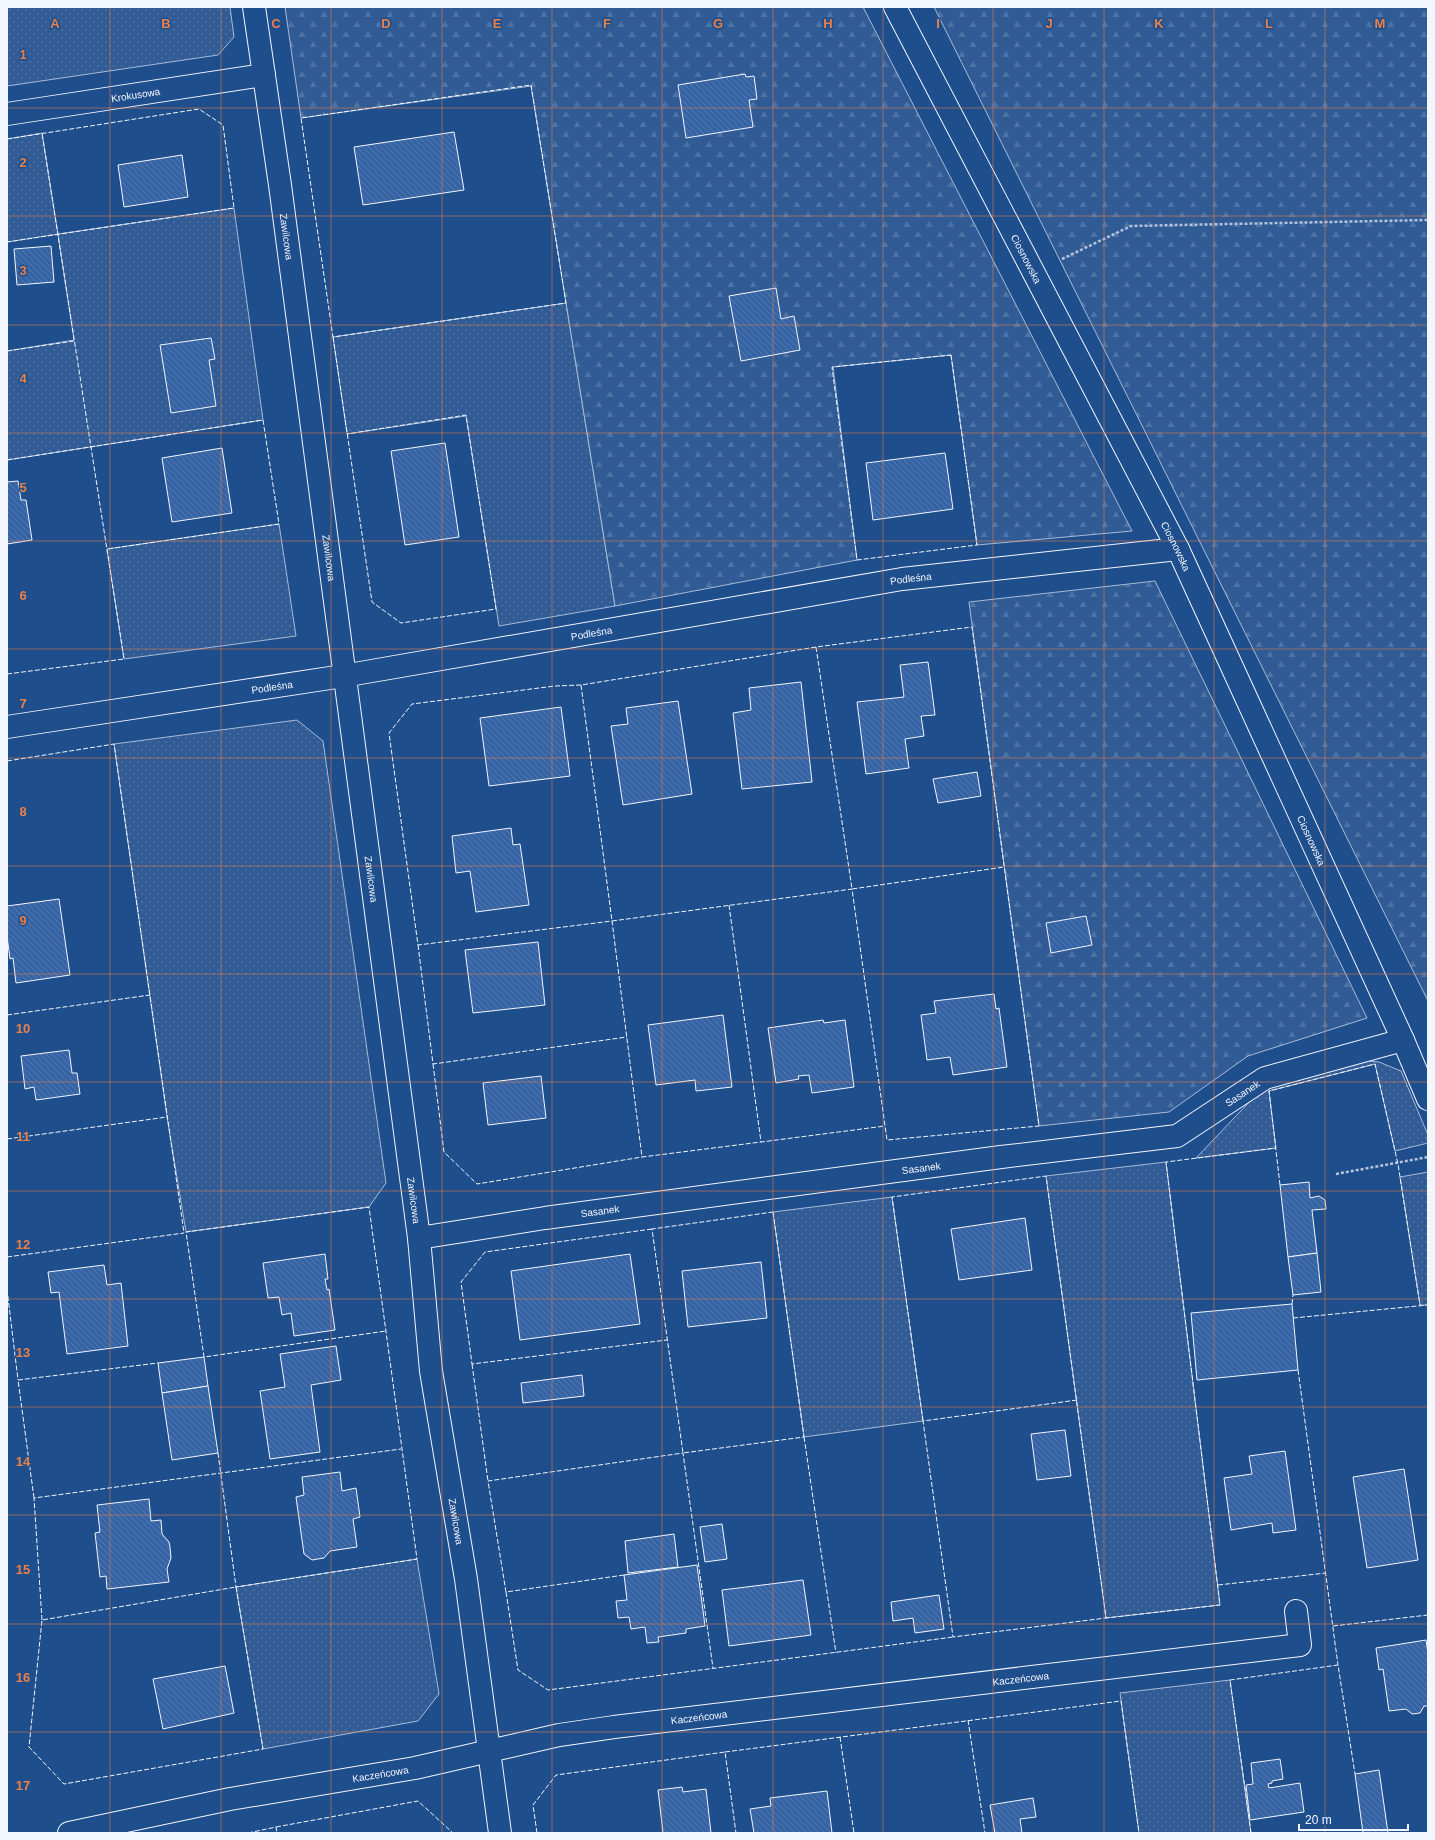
<svg xmlns="http://www.w3.org/2000/svg" width="1435" height="1840" font-family="Arial,sans-serif">
<defs>
<pattern id="grass-dots" width="8" height="8" patternUnits="userSpaceOnUse"><rect width="8" height="8" fill="#305b95"/><path d="M2 2h.1M6 6h.1" fill="none" stroke="#4e73a5" stroke-width="1.8" stroke-linecap="round"/></pattern>
<pattern id="forest-firs" width="22" height="20" patternUnits="userSpaceOnUse"><rect width="22" height="20" fill="#305b95"/><path d="M5 1l3.5 6h-7zM16 11l3.5 6h-7z" fill="#4e73a5"/></pattern>
<pattern id="building-back-hatch" width="6" height="6" patternUnits="userSpaceOnUse"><rect width="6" height="6" fill="#3563a3"/><path d="M-1 5l2 2M0 0l6 6M5-1l2 2" fill="none" stroke="#537ab1"/></pattern>
</defs>
<rect width="100%" height="100%" fill="#1f4e8c"/>
<g fill="url(#grass-dots)" stroke="#a8bbd7">
<polygon points="7,7 230,7 234,37 218,55 7,86"/>
<polygon points="42,133 58,234 234,208 263,420 7,460 7,351 74,340 58,234 7,242 7,139"/>
<polygon points="566,303 615,606 499,626 466,416 347,434 333,337"/>
<polygon points="279,524 296,636 124,659 107,549"/>
<polygon points="297,720 323,741 386,1183 369,1207 186,1232 167,1117 114,744"/>
<polygon points="1359,1060 1379,1062 1401,1071 1428,1135 1428,1143 1395,1151 1375,1064 1269,1091 1276,1148 1196,1158 1256,1095 1276,1082"/>
<polygon points="1166,1162 1220,1605 1106,1618 1046,1176"/>
<polygon points="1428,1172 1428,1305 1420,1305 1400,1177"/>
<polygon points="892,1197 923,1421 804,1437 773,1212"/>
<polygon points="417,1559 439,1694 418,1721 263,1749 236,1587"/>
<polygon points="1230,1680 1251,1833 1139,1833 1120,1693"/>
</g>
<g fill="url(#forest-firs)" stroke="#a8bbd7">
<polygon points="285,7 863,7 1132,531 977,545 951,355 833,367 857,560 615,606 531,86 301,118"/>
<polygon points="934,7 1428,7 1428,1001"/>
<polygon points="1155,581 1367,1018 1248,1056 1169,1112 1039,1126 969,602"/>
</g>
<g fill="url(#building-back-hatch)" stroke="#f2f6ff">
<polygon points="745,74 746,77 754,76 757,99 749,100 753,127 686,138 678,85"/>
<polygon points="454,132 464,190 363,205 354,147"/>
<polygon points="182,155 188,197 124,207 118,165"/>
<polygon points="51,246 54,282 17,285 14,249"/>
<polygon points="776,288 781,319 794,316 800,350 741,361 729,296"/>
<polygon points="211,338 215,359 209,360 216,406 171,413 160,345"/>
<polygon points="445,443 459,537 405,545 391,451"/>
<polygon points="222,448 232,513 172,522 162,458"/>
<polygon points="945,453 953,509 873,520 866,463"/>
<polygon points="18,481 21,500 26,500 32,540 7,544 7,482"/>
<polygon points="928,662 935,715 921,716 924,736 905,739 909,768 866,774 857,702 904,697 900,665"/>
<polygon points="801,682 812,782 742,789 733,713 751,710 749,688"/>
<polygon points="678,701 692,794 623,805 611,726 628,724 626,708"/>
<polygon points="561,707 570,776 489,786 480,718"/>
<polygon points="977,772 981,796 938,803 933,779"/>
<polygon points="511,828 513,845 520,844 529,905 476,912 470,871 456,873 452,836"/>
<polygon points="59,899 70,975 16,983 13,958 10,959 7,936 7,906"/>
<polygon points="1086,916 1092,945 1051,953 1046,923"/>
<polygon points="538,942 545,1005 473,1013 465,950"/>
<polygon points="994,994 996,1009 999,1008 1007,1067 953,1075 950,1057 927,1060 921,1015 936,1013 934,1001"/>
<polygon points="723,1015 732,1087 696,1091 695,1080 656,1085 648,1025"/>
<polygon points="823,1020 824,1023 845,1020 854,1087 812,1093 809,1075 798,1076 799,1079 776,1083 768,1028"/>
<polygon points="69,1050 72,1073 77,1073 80,1094 36,1100 34,1087 25,1089 21,1056"/>
<polygon points="541,1076 546,1118 488,1125 483,1083"/>
<polygon points="1309,1182 1310,1198 1319,1196 1325,1200 1326,1209 1312,1210 1317,1253 1288,1257 1280,1185"/>
<polygon points="1025,1218 1032,1270 959,1280 951,1229"/>
<polygon points="1317,1253 1321,1292 1293,1295 1288,1257"/>
<polygon points="325,1254 328,1279 325,1279 327,1290 329,1289 335,1330 294,1336 291,1313 282,1315 279,1297 268,1298 263,1263"/>
<polygon points="630,1254 640,1324 520,1340 511,1271"/>
<polygon points="761,1262 767,1318 688,1327 682,1271"/>
<polygon points="104,1265 107,1285 121,1283 128,1346 67,1354 59,1292 51,1293 48,1272"/>
<polygon points="1292,1304 1298,1370 1197,1380 1191,1313"/>
<polygon points="336,1346 341,1380 311,1385 320,1452 270,1459 260,1391 285,1387 280,1354"/>
<polygon points="204,1357 208,1386 162,1393 158,1363"/>
<polygon points="582,1375 584,1396 523,1403 521,1383"/>
<polygon points="208,1386 218,1453 172,1460 162,1393"/>
<polygon points="1065,1430 1071,1476 1037,1480 1031,1434"/>
<polygon points="1285,1451 1296,1530 1273,1533 1272,1523 1231,1530 1224,1478 1252,1474 1249,1456"/>
<polygon points="1404,1469 1418,1560 1367,1568 1353,1477"/>
<polygon points="340,1472 342,1491 356,1488 360,1517 353,1519 357,1547 330,1551 324,1558 312,1560 304,1554 296,1497 304,1495 302,1477"/>
<polygon points="149,1499 151,1521 161,1520 162,1534 169,1542 170,1547 171,1558 167,1569 169,1582 107,1589 106,1576 100,1577 95,1533 100,1532 97,1505"/>
<polygon points="722,1524 727,1559 705,1562 700,1527"/>
<polygon points="674,1534 678,1567 628,1573 625,1541"/>
<polygon points="697,1565 705,1626 686,1629 686,1633 658,1637 659,1642 647,1643 645,1627 631,1629 629,1617 618,1618 616,1601 627,1600 624,1575"/>
<polygon points="803,1580 811,1635 729,1646 722,1590"/>
<polygon points="939,1595 944,1629 915,1633 913,1618 893,1621 891,1602"/>
<polygon points="1426,1640 1428,1654 1428,1706 1424,1706 1420,1713 1412,1714 1406,1709 1389,1711 1383,1669 1379,1670 1376,1648"/>
<polygon points="225,1666 234,1713 163,1729 153,1679"/>
<polygon points="1280,1759 1283,1779 1272,1781 1272,1783 1268,1784 1269,1788 1300,1783 1304,1812 1250,1820 1246,1785 1253,1784 1251,1763"/>
<polygon points="1379,1770 1388,1833 1363,1833 1355,1774"/>
<polygon points="682,1787 683,1792 706,1789 711,1833 663,1833 658,1790"/>
<polygon points="827,1791 832,1833 754,1833 750,1809 771,1806 770,1798"/>
<polygon points="1033,1798 1036,1817 1020,1819 1022,1833 995,1833 990,1805"/>
</g>
<g fill="none" stroke-linecap="round" stroke-linejoin="round">
<g stroke="#f2f6ff" stroke-width="24">
<g id="street">
<path id="s1" d="M 254,7 L 280,185 L 419,1238 L 431,1371 L 466,1579 L 500,1833"/>
<path id="s2" d="M 895,7 L 1178,549 L 1403,1040 L 1428,1099"/>
<path id="s3" d="M 7,114 L 264,75"/>
<path id="s4" d="M 7,727 L 343,676 L 902,579 L 1178,549"/>
<path id="s5" d="M 419,1238 L 545,1218 L 1001,1157 L 1177,1136 L 1265,1078 L 1403,1040"/>
<path id="s6" d="M 69,1833 L 230,1799 L 415,1768 L 559,1735 L 614,1727 L 1300,1645 L 1296,1611"/>
</g>
</g>
<g stroke="#b3c4dc" stroke-width="2.5" stroke-dasharray="3 2" stroke-linecap="butt">
<polyline points="1062,259 1131,226 1428,220"/>
<polyline points="1336,1174 1428,1157"/>
</g>
<use href="#street" stroke="#1f4e8c" stroke-width="22"/>
<g stroke="#f2f6ff" stroke-width="1" stroke-dasharray="5 2" stroke-linecap="butt">
<polygon points="531,85 566,303 333,337 301,118"/>
<polyline points="7,139 199,109 223,125 234,208 7,242"/>
<polyline points="333,337 372,602 401,623 496,609 466,415 347,434"/>
<polyline points="7,351 74,341"/>
<polygon points="951,355 977,545 857,560 832,367"/>
<polyline points="7,460 263,420 279,524 107,549"/>
<polyline points="816,647 581,685 612,921 852,889 887,1140 1039,1126 972,627 816,647 852,889 1004,867"/>
<polyline points="7,674 124,659 42,133"/>
<polyline points="581,685 555,686 412,704 389,733 418,945 612,921 642,1157 761,1142"/>
<polyline points="7,761 114,744 184,1233"/>
<polyline points="729,905 761,1142 885,1126"/>
<polyline points="418,945 433,1064 627,1037"/>
<polyline points="7,1015 150,995"/>
<polyline points="433,1064 444,1152 477,1184 642,1157"/>
<polyline points="7,1139 167,1117"/>
<polyline points="1280,1185 1269,1091 1375,1064 1398,1164 1420,1305"/>
<polygon points="773,1212 804,1437 683,1453 652,1229"/>
<polyline points="652,1229 485,1252 461,1282 472,1364 667,1340"/>
<polyline points="7,1257 184,1233"/>
<polyline points="7,1289 18,1380"/>
<polyline points="1292,1304 1293,1295"/>
<polyline points="1293,1318 1428,1305"/>
<polyline points="472,1364 488,1481"/>
<polyline points="1298,1370 1338,1665"/>
<polyline points="1077,1400 923,1421 953,1637 1106,1618"/>
<polyline points="923,1421 892,1197 1046,1176 1106,1618 1220,1605 1166,1162 1276,1148"/>
<polyline points="804,1437 836,1653"/>
<polyline points="218,1453 236,1587 417,1559 369,1207 186,1232 204,1357 386,1331"/>
<polyline points="34,1498 18,1380 158,1363"/>
<polyline points="624,1575 506,1592 488,1481 683,1453 713,1668"/>
<polyline points="1218,1585 1326,1573"/>
<polygon points="236,1587 263,1749 64,1784 29,1747 42,1620"/>
<polyline points="506,1592 518,1670 548,1690 953,1637"/>
<polyline points="42,1620 34,1498 401,1449"/>
<polyline points="1333,1626 1428,1615"/>
<polyline points="968,1720 985,1833"/>
<polyline points="840,1737 854,1833"/>
<polyline points="725,1752 1121,1701 1139,1833"/>
<polyline points="276,1827 418,1801 453,1833"/>
<polyline points="248,1833 276,1827 277,1833"/>
<polyline points="537,1833 533,1805 556,1775 725,1752 736,1833"/>
<polyline points="1251,1833 1230,1680 1338,1665 1355,1774"/>
</g>
</g>
<path fill="none" stroke="#ea8049" stroke-width="1" stroke-opacity="0.55" d="M 110,7 L 110,1833M 221,7 L 221,1833M 331,7 L 331,1833M 442,7 L 442,1833M 552,7 L 552,1833M 662,7 L 662,1833M 773,7 L 773,1833M 883,7 L 883,1833M 993,7 L 993,1833M 1104,7 L 1104,1833M 1214,7 L 1214,1833M 1325,7 L 1325,1833M 7,108 L 1428,108M 7,216 L 1428,216M 7,325 L 1428,325M 7,433 L 1428,433M 7,541 L 1428,541M 7,649 L 1428,649M 7,758 L 1428,758M 7,866 L 1428,866M 7,974 L 1428,974M 7,1082 L 1428,1082M 7,1191 L 1428,1191M 7,1299 L 1428,1299M 7,1407 L 1428,1407M 7,1515 L 1428,1515M 7,1624 L 1428,1624M 7,1732 L 1428,1732"/>
<g text-anchor="middle" dominant-baseline="central" stroke-width="3" stroke-linejoin="round" paint-order="stroke">
<g font-size="10" fill="#f2f6ff" stroke="#1f4e8c">
<text stroke="none"><textPath href="#s3" startOffset="130">Krokusowa</textPath></text>
<text stroke="none"><textPath href="#s1" startOffset="232">Zawilcowa</textPath></text>
<text stroke="none"><textPath href="#s2" startOffset="284">Ciosnowska</textPath></text>
<text stroke="none"><textPath href="#s2" startOffset="608">Ciosnowska</textPath></text>
<text stroke="none"><textPath href="#s1" startOffset="556">Zawilcowa</textPath></text>
<text stroke="none"><textPath href="#s4" startOffset="916">Podleśna</textPath></text>
<text stroke="none"><textPath href="#s4" startOffset="592">Podleśna</textPath></text>
<text stroke="none"><textPath href="#s4" startOffset="268">Podleśna</textPath></text>
<text stroke="none"><textPath href="#s2" startOffset="932">Ciosnowska</textPath></text>
<text stroke="none"><textPath href="#s1" startOffset="880">Zawilcowa</textPath></text>
<text stroke="none"><textPath href="#s5" startOffset="843">Sasanek</textPath></text>
<text stroke="none"><textPath href="#s5" startOffset="507">Sasanek</textPath></text>
<text stroke="none"><textPath href="#s1" startOffset="1204">Zawilcowa</textPath></text>
<text stroke="none"><textPath href="#s5" startOffset="183">Sasanek</textPath></text>
<text stroke="none"><textPath href="#s1" startOffset="1528">Zawilcowa</textPath></text>
<text stroke="none"><textPath href="#s6" startOffset="965">Kaczeńcowa</textPath></text>
<text stroke="none"><textPath href="#s6" startOffset="641">Kaczeńcowa</textPath></text>
<text stroke="none"><textPath href="#s6" startOffset="317">Kaczeńcowa</textPath></text>
</g>
</g>
<g font-size="13" text-anchor="middle" font-weight="bold" fill="#ea8049" stroke="#1f4e8c" stroke-width="3" stroke-linejoin="round" paint-order="stroke">
<text x="55" y="28">A</text>
<text x="166" y="28">B</text>
<text x="276" y="28">C</text>
<text x="386" y="28">D</text>
<text x="497" y="28">E</text>
<text x="607" y="28">F</text>
<text x="718" y="28">G</text>
<text x="828" y="28">H</text>
<text x="938" y="28">I</text>
<text x="1049" y="28">J</text>
<text x="1159" y="28">K</text>
<text x="1269" y="28">L</text>
<text x="1380" y="28">M</text>
<text x="23" y="59">1</text>
<text x="23" y="167">2</text>
<text x="23" y="275">3</text>
<text x="23" y="383">4</text>
<text x="23" y="492">5</text>
<text x="23" y="600">6</text>
<text x="23" y="708">7</text>
<text x="23" y="816">8</text>
<text x="23" y="925">9</text>
<text x="23" y="1033">10</text>
<text x="23" y="1141">11</text>
<text x="23" y="1249">12</text>
<text x="23" y="1357">13</text>
<text x="23" y="1466">14</text>
<text x="23" y="1574">15</text>
<text x="23" y="1682">16</text>
<text x="23" y="1790">17</text>
</g>
<rect width="1435" height="1840" fill="none" stroke="#f2f6ff" stroke-width="16"/>
<path d="M1299 1824v6h109v-6" fill="none" stroke="#f2f6ff" stroke-width="2"/>
<text x="1305" y="1824" font-size="12" fill="#f2f6ff" stroke="#1f4e8c" stroke-width="3" paint-order="stroke">20 m</text>
</svg>
